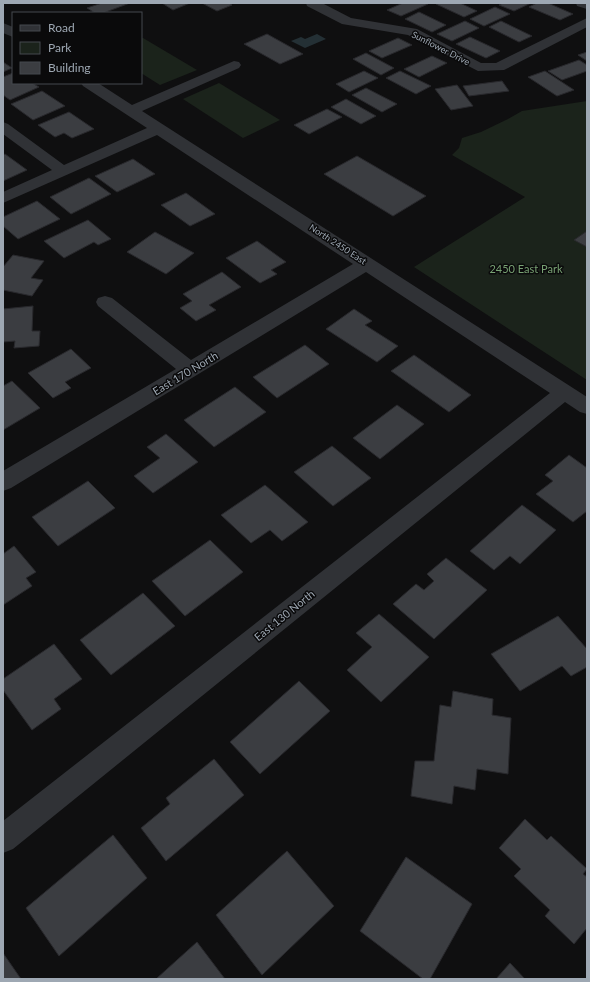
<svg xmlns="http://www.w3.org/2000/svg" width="590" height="982" font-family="Lato,sans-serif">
<rect width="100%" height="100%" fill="#0f0f10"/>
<g fill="#1b231b">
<polygon points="143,38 197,70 160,85 141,73 141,39"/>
<polygon points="219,83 280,120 243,138 183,99"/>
<polygon points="587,101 587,380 414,267 525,197 452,155 459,148 462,138 481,132 508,119 522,111"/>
</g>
<polygon fill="#243035" points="317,34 326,39 305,48 291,41 301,37 305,39"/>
<g fill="#3b3d41" stroke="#29292d">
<polygon points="102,3 130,3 103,13 95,13 87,8"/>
<polygon points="162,3 190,3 173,10"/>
<polygon points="202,3 229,3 232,5 217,11"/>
<polygon points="403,3 426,3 428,4 401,16 387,10"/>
<polygon points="437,3 460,3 477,11 464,17 436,4"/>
<polygon points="503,3 531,3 514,11 499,5"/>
<polygon points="537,3 548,3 573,14 560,20 529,7"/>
<polygon points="495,7 510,14 484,26 470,19"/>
<polygon points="419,12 446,25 432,32 405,19"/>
<polygon points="465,21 479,28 452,41 437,34"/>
<polygon points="501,21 532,36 519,42 489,27"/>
<polygon points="267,34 303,54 280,64 244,44"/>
<polygon points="470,37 500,51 486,58 456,44"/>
<polygon points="398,38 412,45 382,58 369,51"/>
<polygon points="587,52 587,61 578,55"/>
<polygon points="366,53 394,68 381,75 353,59"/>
<polygon points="432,56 447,63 419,77 404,69"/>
<polygon points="579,60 587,65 587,71 562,80 548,71"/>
<polygon points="3,62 12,68 3,72"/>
<polygon points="364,71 378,78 349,92 336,84"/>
<polygon points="400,71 431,86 416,94 386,78"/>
<polygon points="545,71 574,90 557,96 528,77"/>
<polygon points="13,73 13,83 32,83 39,87 10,100 3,95 3,77"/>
<polygon points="502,81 509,91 469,96 463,86"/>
<polygon points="457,85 473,106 451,110 435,89"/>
<polygon points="366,88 397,104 382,112 352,95"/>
<polygon points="42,91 65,106 33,120 11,104"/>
<polygon points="346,99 376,116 361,124 331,107"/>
<polygon points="327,109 342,117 309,134 294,125"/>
<polygon points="69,112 94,129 72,138 64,133 55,137 38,125"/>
<polygon points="5,154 27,170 3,181 3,155"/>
<polygon points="357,156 426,196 393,216 324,174"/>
<polygon points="133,159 155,174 117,192 95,176"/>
<polygon points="89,178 111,194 71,214 50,197"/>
<polygon points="186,193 215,214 190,226 161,205"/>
<polygon points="37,201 60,219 18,239 3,226 3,217"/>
<polygon points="88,220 111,239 98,245 94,242 64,258 44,241"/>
<polygon points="587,231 587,247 574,240"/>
<polygon points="155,232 194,253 166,274 127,252"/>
<polygon points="257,241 286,262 271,270 277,274 260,283 226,258"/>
<polygon points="13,255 44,261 31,278 43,280 32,296 3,290 3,267"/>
<polygon points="222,272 241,287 209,305 216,310 196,321 180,308 192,301 183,294"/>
<polygon points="33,306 32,331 40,331 39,346 14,348 15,341 3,342 3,309"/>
<polygon points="354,309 372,321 365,325 398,346 377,362 326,329"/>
<polygon points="305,345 329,364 277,398 253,377"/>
<polygon points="71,349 91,368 65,382 71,388 53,398 28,373"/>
<polygon points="414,355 471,395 449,412 391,371"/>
<polygon points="12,381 40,408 3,430 3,386"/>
<polygon points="235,387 266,412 214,447 184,420"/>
<polygon points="397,405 424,424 380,459 353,438"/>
<polygon points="166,434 198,462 153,493 134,476 160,458 147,447"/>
<polygon points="332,446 371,478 333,506 294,472"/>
<polygon points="569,455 587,468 587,511 573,522 536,494 553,481 545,475"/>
<polygon points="88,481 115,508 58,546 32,517"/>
<polygon points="265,485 308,522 282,541 270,530 251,543 221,515"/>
<polygon points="522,505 556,530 520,564 510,556 494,570 470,551"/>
<polygon points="210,540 243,572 185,616 152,581"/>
<polygon points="14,546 36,572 26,578 32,586 3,605 3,554"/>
<polygon points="446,558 487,590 434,639 393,604 416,584 424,590 434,581 427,574"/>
<polygon points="143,593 175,626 111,675 80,640"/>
<polygon points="379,614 429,657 381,702 347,670 372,647 356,633"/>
<polygon points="558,616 587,649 587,667 571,676 562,666 520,691 491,654"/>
<polygon points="54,644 82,679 54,699 61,709 32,730 3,690 3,679"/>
<polygon points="299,681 330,711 260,774 230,742"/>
<polygon points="453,691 493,699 492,715 511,718 508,774 477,769 475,790 454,786 452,804 411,796 415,761 434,761 440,705 451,707"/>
<polygon points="214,759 244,795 166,861 141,828 170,804 166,798"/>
<polygon points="525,819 547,840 551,836 587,869 583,874 587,877 587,928 574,944 545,916 550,910 514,876 521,869 499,848"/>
<polygon points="113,835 147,878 59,956 26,908"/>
<polygon points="287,851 334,906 262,975 216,915"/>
<polygon points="406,857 472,904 430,979 423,979 360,931"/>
<polygon points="197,942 225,979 156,979"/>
<polygon points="3,953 21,979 3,979"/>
<polygon points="510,963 525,979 496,979"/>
</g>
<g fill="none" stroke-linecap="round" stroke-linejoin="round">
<g fill="#303236" fill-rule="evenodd">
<polygon points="306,3 322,3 351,18 417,29 481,63 496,63 587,18 587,27 504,70 478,71 408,35 342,24 307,6"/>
<polygon points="576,3 587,3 587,9 577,6"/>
<polygon points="3,23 13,27 13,37 3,33"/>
<polygon points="234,61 239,62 241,65 239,68 142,111 587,397 587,414 580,412 565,402 13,849 3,853 3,821 550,393 366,272 11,488 3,491 3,471 176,369 98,306 96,302 98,298 105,296 112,298 191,360 353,264 157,135 3,203 3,192 52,170 3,134 3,122 8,124 64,165 147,128 83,86 81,83 98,83 132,105"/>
</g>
</g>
<g text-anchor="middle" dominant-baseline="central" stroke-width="3" stroke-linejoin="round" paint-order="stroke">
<g font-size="9" fill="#9ea8b3" stroke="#0a0a0b">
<text transform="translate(441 48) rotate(27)">Sunflower Drive</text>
<text transform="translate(338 244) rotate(33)">North 2450 East</text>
</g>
<g font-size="11" fill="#78a173" stroke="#0a0a0b">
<text x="526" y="268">2450 East Park</text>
</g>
<g font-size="11" fill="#9ea8b3" stroke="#0a0a0b">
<text transform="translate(185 373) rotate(-31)">East 170 North</text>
<text transform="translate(284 615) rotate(-39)">East 130 North</text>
</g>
</g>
<rect width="590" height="982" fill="none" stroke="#9ea8b3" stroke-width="8"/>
<rect x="12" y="12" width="130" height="72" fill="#0a0a0b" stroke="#45494e"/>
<rect x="20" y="25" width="20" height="6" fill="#303236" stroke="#45494e"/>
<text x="48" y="32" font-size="12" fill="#9ea8b3">Road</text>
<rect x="20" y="42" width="20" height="12" fill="#1b231b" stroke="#45494e"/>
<text x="48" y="52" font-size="12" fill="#9ea8b3">Park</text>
<rect x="20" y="62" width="20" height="12" fill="#3b3d41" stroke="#45494e"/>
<text x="48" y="72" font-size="12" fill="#9ea8b3">Building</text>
</svg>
